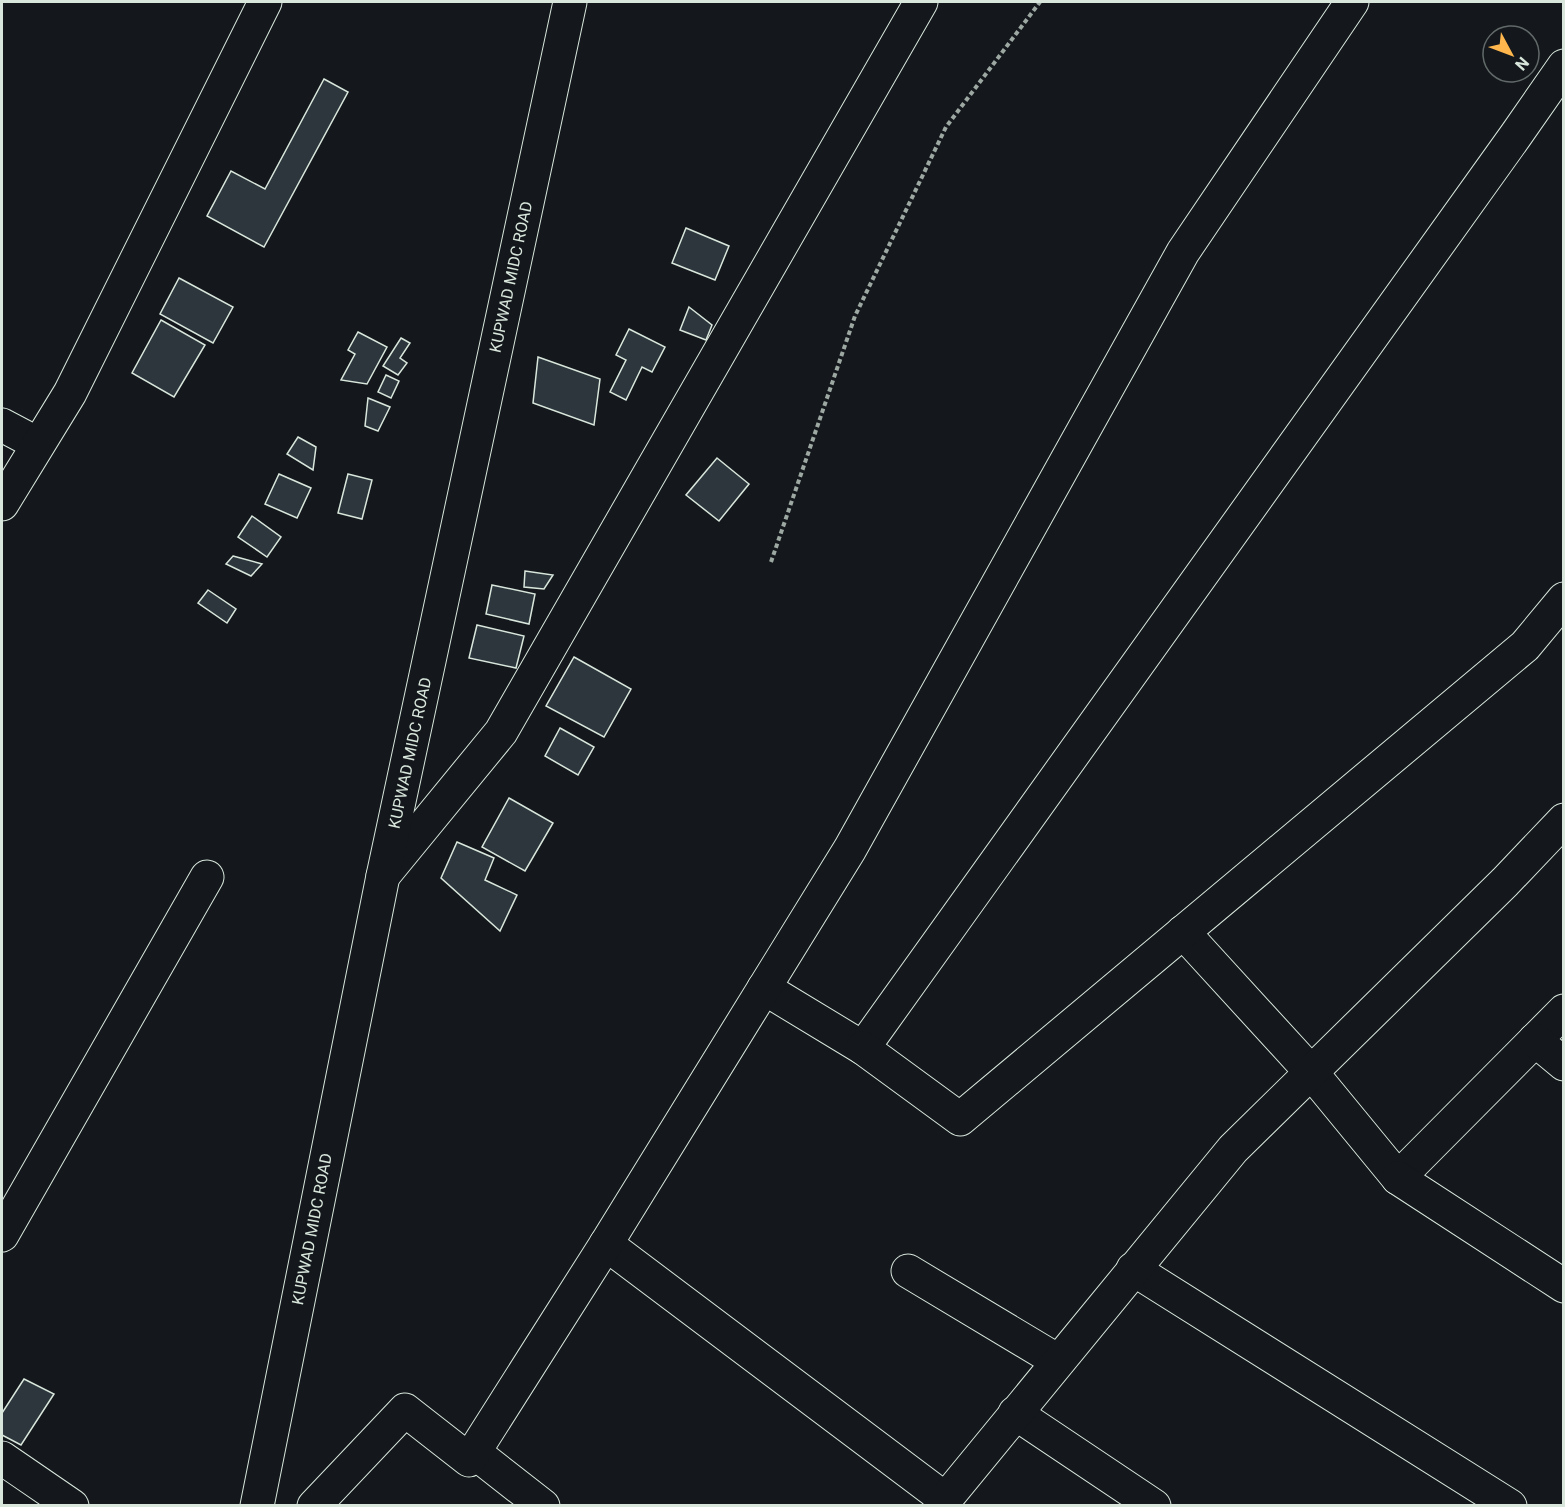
<svg xmlns="http://www.w3.org/2000/svg" width="1565" height="1507" font-family="Roboto,sans-serif">
<rect width="100%" height="100%" fill="#14181c"/>
<g fill="#2c363c" stroke="#d8e6dc" stroke-width="1.5">
<polygon points="324,79 348,92 264,247 207,216 231,171 265,189"/>
<polygon points="686,228 729,246 715,280 672,263"/>
<polygon points="179,278 233,307 213,343 160,314"/>
<polygon points="689,307 712,325 706,340 680,330"/>
<polygon points="161,320 205,345 174,397 132,373"/>
<polygon points="629,329 665,347 652,372 642,367 626,400 610,392 626,360 616,355"/>
<polygon points="358,332 387,347 367,384 341,380 355,354 348,350"/>
<polygon points="401,338 410,343 400,358 407,363 398,375 383,366"/>
<polygon points="538,357 600,379 594,425 533,403"/>
<polygon points="386,375 399,381 391,398 378,392"/>
<polygon points="368,398 390,407 378,431 365,426"/>
<polygon points="298,437 316,447 313,470 287,454"/>
<polygon points="717,458 749,484 719,521 686,495"/>
<polygon points="279,474 311,488 297,518 265,504"/>
<polygon points="348,474 372,480 362,519 338,513"/>
<polygon points="252,516 281,537 267,557 238,537"/>
<polygon points="233,556 262,564 251,576 226,564"/>
<polygon points="525,571 553,575 544,589 524,587"/>
<polygon points="492,585 535,594 529,624 486,614"/>
<polygon points="208,590 236,609 227,623 198,603"/>
<polygon points="477,625 524,636 516,668 469,658"/>
<polygon points="574,657 631,689 604,737 546,706"/>
<polygon points="560,728 594,747 578,775 545,756"/>
<polygon points="509,798 553,823 525,871 482,847"/>
<polygon points="457,842 494,858 485,880 517,895 500,931 441,878"/>
<polygon points="24,1379 54,1394 21,1445 2,1435 2,1413"/>
</g>
<g fill="none" stroke-linecap="round" stroke-linejoin="round">
<g stroke="#d8e6dc" stroke-width="35">
<g id="minor">
<polyline points="2,425 38,444"/>
<polyline points="2,504 70,393 265,2"/>
<polyline points="383,876 501,732 921,2"/>
<polyline points="1183,932 1311,1072 1398,1178 1564,1011"/>
<polyline points="764,988 863,1048 1516,135 1564,66"/>
<polyline points="1535,1040 1564,1064"/>
<polyline points="863,1048 960,1119 1525,646 1564,599"/>
<polyline points="1398,1178 1564,1286"/>
<polyline points="2,1235 207,877"/>
<polyline points="606,1244 945,1499"/>
<polyline points="1133,1269 1510,1506"/>
<polyline points="908,1271 1058,1361"/>
<polyline points="1015,1413 1154,1506"/>
<polyline points="474,1452 543,1506"/>
<polyline points="2,1458 72,1506"/>
<polyline points="314,1506 405,1410 469,1460 606,1244 850,849 1183,252 1352,2"/>
<polyline points="940,1506 1233,1149 1505,882 1564,820"/>
</g>
</g>
<g stroke="#d8e6dc" stroke-width="35">
<polyline id="major" points="257,1506 383,876 570,2"/>
</g>
<polyline stroke="#9da8a2" stroke-width="4" stroke-dasharray="4.5 3" stroke-linecap="butt" points="771,562 855,316 946,127 1040,2"/>
<use href="#minor" stroke="#14181c" stroke-width="33"/>
<use href="#major" stroke="#14181c" stroke-width="33"/>
</g>
<g text-anchor="middle" dominant-baseline="central" stroke-width="4.5" stroke-linejoin="round" paint-order="stroke">
<g font-size="16" fill="#d8e6dc" stroke="#14181c">
<text transform="translate(511 277) rotate(-78)">KUPWAD MIDC ROAD</text>
<text transform="translate(410 753) rotate(-78)">KUPWAD MIDC ROAD</text>
<text transform="translate(312 1229) rotate(-79)">KUPWAD MIDC ROAD</text>
</g>
</g>
<rect width="1565" height="1507" fill="none" stroke="#d8e6dc" stroke-width="6"/>
<g transform="translate(1511 54) rotate(131)"><circle r="28" fill="#14181c" stroke="#626a69" stroke-width="1.5"/>
<path d="M0-4.5L10 22L0 15L-10 22Z" fill="#ffb74d"/>
<text y="-9" font-size="16" font-weight="bold" text-anchor="middle" fill="#d8e6dc">N</text>
</g>
</svg>
